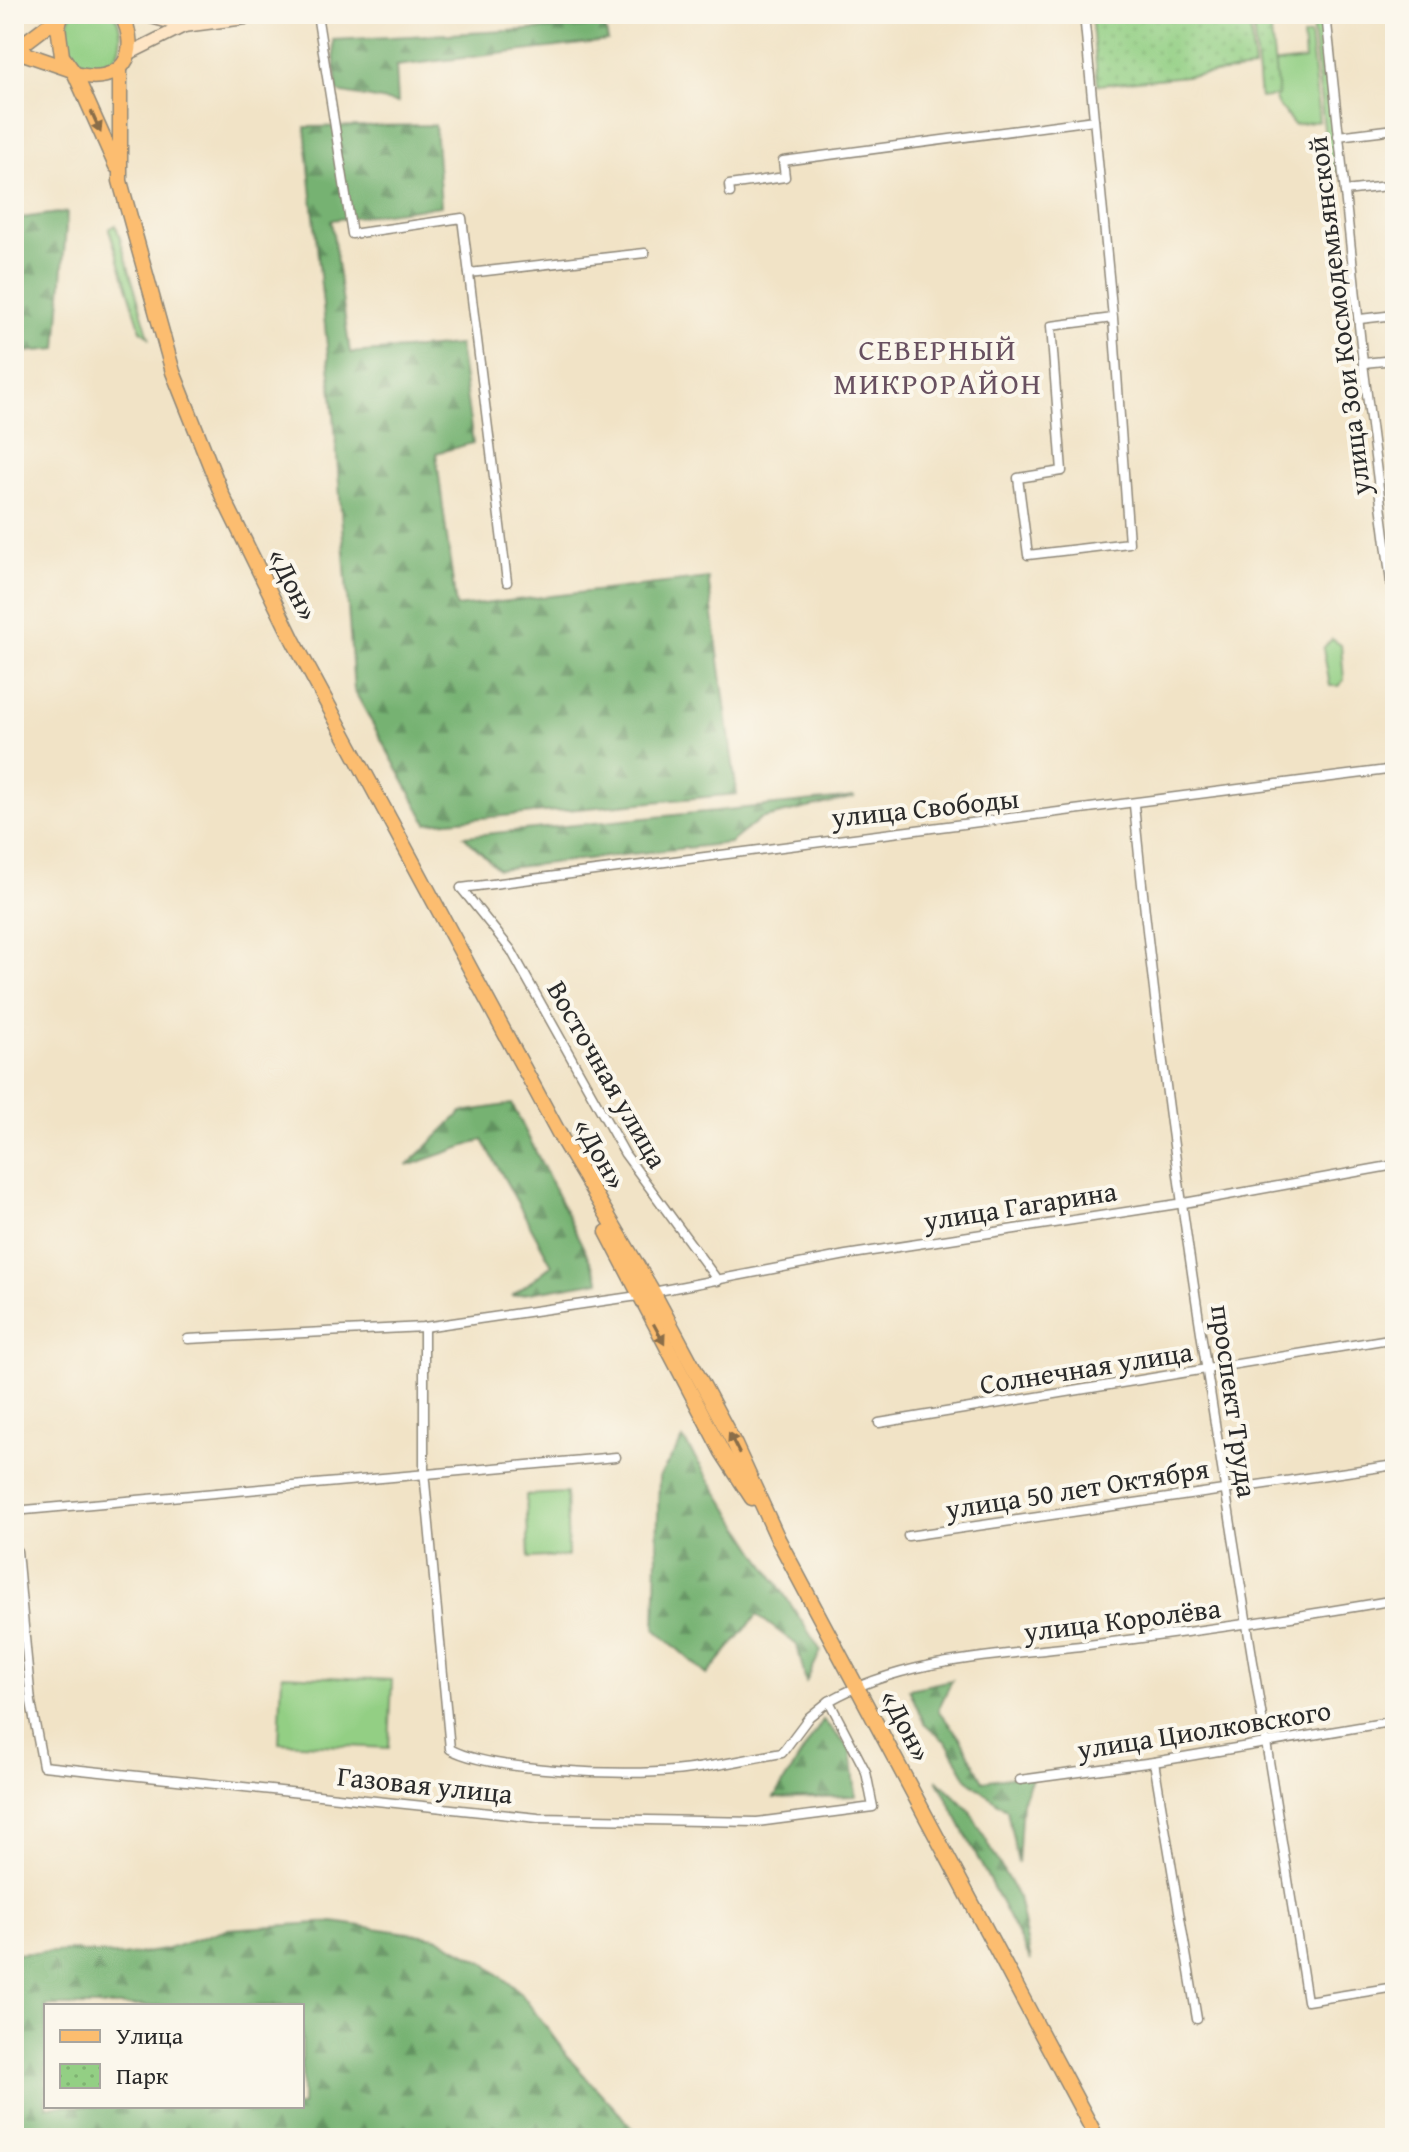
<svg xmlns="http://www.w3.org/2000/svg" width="1409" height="2152" font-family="'Gentium Book Plus',serif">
<defs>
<pattern id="forest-firs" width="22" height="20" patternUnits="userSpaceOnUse" patternTransform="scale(2)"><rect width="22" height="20" fill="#76b272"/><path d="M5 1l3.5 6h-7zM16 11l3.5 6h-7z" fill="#61915e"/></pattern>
<pattern id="park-dots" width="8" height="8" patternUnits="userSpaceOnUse" patternTransform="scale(2)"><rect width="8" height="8" fill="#93cf84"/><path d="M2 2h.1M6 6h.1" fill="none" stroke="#7fb272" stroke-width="1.8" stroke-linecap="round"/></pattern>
</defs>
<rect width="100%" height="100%" fill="#fbf7ec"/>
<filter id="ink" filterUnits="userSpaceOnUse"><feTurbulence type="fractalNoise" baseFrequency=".0125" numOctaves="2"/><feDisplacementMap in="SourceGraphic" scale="16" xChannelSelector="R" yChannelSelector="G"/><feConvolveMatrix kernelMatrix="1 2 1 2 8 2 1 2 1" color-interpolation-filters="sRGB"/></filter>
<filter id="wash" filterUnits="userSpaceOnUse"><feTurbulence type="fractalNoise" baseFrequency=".006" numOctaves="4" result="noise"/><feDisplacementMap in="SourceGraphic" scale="32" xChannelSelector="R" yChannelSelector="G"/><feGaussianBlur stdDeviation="1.8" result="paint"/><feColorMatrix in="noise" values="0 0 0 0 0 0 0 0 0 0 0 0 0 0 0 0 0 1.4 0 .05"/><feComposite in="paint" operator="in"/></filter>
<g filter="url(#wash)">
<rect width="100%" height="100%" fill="#f1e3c6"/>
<g fill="#93cf84" stroke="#5f7d58" stroke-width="2">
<path d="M 71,14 L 115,14 C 126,37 122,63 95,69 L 79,64 C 68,49 63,30 71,14 Z"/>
<polygon points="1311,14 1323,14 1340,170 1329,172"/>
<polygon points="1310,35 1319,121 1294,125 1276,102 1270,64 1305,60 1303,37"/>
<polygon points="116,225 149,337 141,330 109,229"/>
<polygon points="1332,639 1341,645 1344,680 1338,686 1330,686 1323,648"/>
<polygon points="566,1493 568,1556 529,1558 526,1495"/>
<polygon points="282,1675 392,1680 389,1748 279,1743"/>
</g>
<g fill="url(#forest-firs)" stroke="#506e4e" stroke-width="2" fill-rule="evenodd">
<polygon points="605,26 608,41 396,66 398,103 337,92 333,40"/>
<polygon points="435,125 441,206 331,220 350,353 459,345 473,443 436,453 456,607 708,578 737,794 427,823 354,690 334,415 305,127"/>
<polygon points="67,212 57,349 14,353 14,219"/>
<polygon points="855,797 760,819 730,843 498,869 464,836"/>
<polygon points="512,1104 600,1281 512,1296 552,1265 483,1140 407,1166 462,1112"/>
<polygon points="683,1439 821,1651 806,1682 797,1645 757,1615 707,1675 655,1629 659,1477"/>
<polygon points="952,1680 938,1710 961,1739 983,1781 1034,1773 1022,1802 1018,1863 1007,1810 968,1780 947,1743 924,1723 909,1689"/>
<polygon points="823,1720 851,1750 856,1796 774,1798"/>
<polygon points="937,1779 970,1811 1018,1897 1031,1961"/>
<path d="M 333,1922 L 436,1937 L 483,1962 L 519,1991 L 573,2063 L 642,2138 L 14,2138 L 14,1954 L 74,1951 L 122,1956 L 165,1950 L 227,1929 ZM 46,2006 L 302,2006 L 302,2106 L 46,2106 Z"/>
</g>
<g fill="url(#park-dots)" stroke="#5f7d58" stroke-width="2">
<polygon points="1091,14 1249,14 1254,69 1098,85"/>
<polygon points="1252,14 1269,14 1278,96 1260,98"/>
</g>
</g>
<g filter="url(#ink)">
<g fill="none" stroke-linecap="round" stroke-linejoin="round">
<g stroke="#8e8778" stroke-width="11">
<g id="street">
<polyline points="317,14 352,234 462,218 507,582"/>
<polyline points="1084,14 1113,318 1129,543 1028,555 1018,478 1062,471 1051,326 1113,318"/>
<polyline points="1326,14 1363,363 1395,614"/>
<polyline points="1338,136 1395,129"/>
<polyline points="1345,191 1395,185"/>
<polyline points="730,193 729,185 785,177 783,161 1094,120"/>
<polyline points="469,273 645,253"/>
<polyline points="1360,319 1395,315"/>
<polyline points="1363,363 1395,360"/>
<path d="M 1134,805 C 1172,1206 1246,1603 1307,2001 L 1395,1987"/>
<polyline points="461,888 1395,769"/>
<polyline points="461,888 511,950 625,1154 718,1281"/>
<polyline points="653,1292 846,1255 1184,1203 1395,1165"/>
<path d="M 424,1327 L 424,1471 L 450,1749 C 489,1771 625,1776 673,1771 C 710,1768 746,1759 782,1753 L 809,1717 L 829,1701"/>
<polyline points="188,1339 424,1327 638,1296"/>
<polyline points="879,1423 1395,1338"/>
<polyline points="14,1511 616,1457"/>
<polyline points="908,1536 1395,1465"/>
<path d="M 17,1551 L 31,1702 L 43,1766 L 538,1818 L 757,1822 L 873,1807 L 866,1772 L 829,1701 C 906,1657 1002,1656 1088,1645 C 1191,1632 1293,1618 1395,1600"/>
<polyline points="1154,1762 1197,2019"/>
<polyline points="1020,1780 1154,1762 1395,1721"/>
</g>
</g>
<g stroke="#8e8778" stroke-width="15">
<g id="secondary">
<polyline points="140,14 184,26"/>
<polyline points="130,53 184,26 277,14"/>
</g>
</g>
<g stroke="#8e8778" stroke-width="17">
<g id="primary">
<polyline points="62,14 58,26 62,56 75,74 116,166"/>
<polyline points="14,50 69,69"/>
<polyline points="15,50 60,16"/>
<polyline points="120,69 120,181 173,372 222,495 293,640 562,1139 653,1292 735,1445 778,1539 1097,2138"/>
<path d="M 75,74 C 121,86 143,55 121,14"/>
<polyline points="607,1232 722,1452 752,1498"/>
</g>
</g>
<use href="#street" stroke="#fff" stroke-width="8"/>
<use href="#secondary" stroke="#fee5c5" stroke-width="12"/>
<use href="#primary" stroke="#fcbd6f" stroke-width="14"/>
</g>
<defs><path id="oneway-solid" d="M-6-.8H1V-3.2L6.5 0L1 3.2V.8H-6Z" transform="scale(2)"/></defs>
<g fill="#896d4a">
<use href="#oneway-solid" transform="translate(96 122) rotate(66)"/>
<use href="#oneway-solid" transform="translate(659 1334) rotate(62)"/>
<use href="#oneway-solid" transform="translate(734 1443) rotate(-117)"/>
</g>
</g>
<g text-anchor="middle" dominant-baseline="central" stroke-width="8" stroke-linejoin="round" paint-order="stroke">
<g font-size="28" fill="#2b2b2b" stroke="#fbf7ec">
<text transform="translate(1338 316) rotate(-97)">улица Зои Космодемьянской</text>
<text transform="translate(294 584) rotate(63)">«Дон»</text>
<text transform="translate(925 807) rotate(-6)">улица Свободы</text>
<text transform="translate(608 1074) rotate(60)">Восточная улица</text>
<text transform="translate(601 1153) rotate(60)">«Дон»</text>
<text transform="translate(1020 1205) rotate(-9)">улица Гагарина</text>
<text transform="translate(1086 1367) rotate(-9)">Солнечная улица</text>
<text transform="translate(1235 1401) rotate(82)">проспект Труда</text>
<text transform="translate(1077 1488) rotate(-9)">улица 50 лет Октября</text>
<text transform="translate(1122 1619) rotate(-7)">улица Королёва</text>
<text transform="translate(907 1725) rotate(62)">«Дон»</text>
<text transform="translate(1204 1729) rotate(-9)">улица Циолковского</text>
<text transform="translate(425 1784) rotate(6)">Газовая улица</text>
</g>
<g font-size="30" letter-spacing="2" fill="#685060" stroke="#fbf7ec">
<text x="938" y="349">СЕВЕРНЫЙ<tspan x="938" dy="34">МИКРОРАЙОН</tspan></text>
</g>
</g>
<rect width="1409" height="2152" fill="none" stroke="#fbf7ec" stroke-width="48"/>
<rect x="44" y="2004" width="260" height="104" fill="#fbf7ec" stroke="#a8a59f" stroke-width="2"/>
<rect x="60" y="2030" width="40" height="12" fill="#fcbd6f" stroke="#a8a59f" stroke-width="2"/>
<text x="116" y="2044" font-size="24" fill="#2b2b2b">Улица</text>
<rect x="60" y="2064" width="40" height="24" fill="url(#park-dots)" stroke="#a8a59f" stroke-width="2"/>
<text x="116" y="2084" font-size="24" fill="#2b2b2b">Парк</text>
</svg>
